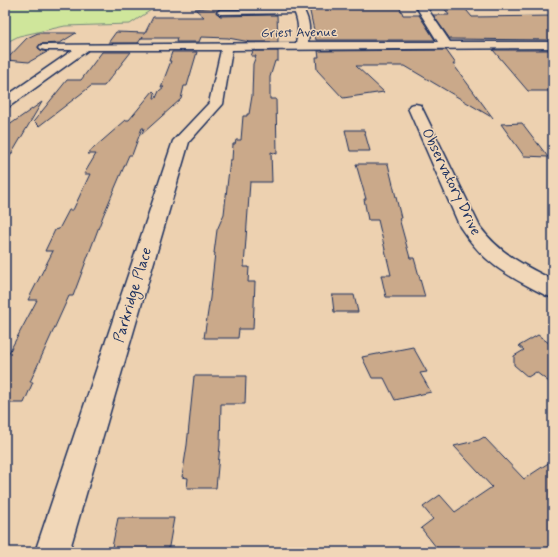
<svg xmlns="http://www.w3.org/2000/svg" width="558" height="557" font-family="Mynerve,sans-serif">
<rect width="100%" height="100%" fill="#edd1b0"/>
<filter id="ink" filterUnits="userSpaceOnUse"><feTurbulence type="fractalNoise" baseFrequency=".025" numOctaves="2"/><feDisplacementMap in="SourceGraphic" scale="8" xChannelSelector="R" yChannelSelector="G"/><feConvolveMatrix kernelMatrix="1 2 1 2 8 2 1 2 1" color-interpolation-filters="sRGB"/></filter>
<g filter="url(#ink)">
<polygon fill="#cfe69b" stroke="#758a7c" points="5,5 168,5 151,10 130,24 65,26 19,36 5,43"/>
<g fill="#caa98a" stroke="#1b2f5e">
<polygon points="277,5 277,8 220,8 216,12 220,16 277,15 278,42 250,42 228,38 201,37 199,42 176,42 177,38 142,38 143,36 138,43 108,43 116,32 145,33 153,17 204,17 195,9 222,6"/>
<polygon points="399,5 403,15 419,15 435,40 316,40 309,7 310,6"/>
<polygon points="442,5 462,5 472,17 553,16 553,40 450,39 433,15 449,15"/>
<polygon points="38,33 76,33 60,43 40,44 38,48 41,50 47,52 29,62 6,60 27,38"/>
<polygon points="446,50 456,64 453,64 493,118 405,66 356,66 384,92 343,98 317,70 316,57 319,57 318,51"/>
<polygon points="493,50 553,50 553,91 528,91"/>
<polygon points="253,51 278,51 278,61 275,61 270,77 270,99 276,99 277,154 271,152 272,182 250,182 244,267 249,267 248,282 255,282 253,329 239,329 238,338 204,338 210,298 215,253 214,253 217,230 224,214 230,160 232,160 233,144 235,144 236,140 241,140 243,116 247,116 247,114 249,114 252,96 253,64 256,56 251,56"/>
<polygon points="102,52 131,52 104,86 91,86 39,126 34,121 67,80 81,80"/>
<polygon points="172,52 197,52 187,86 184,86 181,99 142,134 144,128 142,128 132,155 129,155 103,216 73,296 69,296 30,382 33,382 24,403 5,403 5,360 37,300 28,300 53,251 45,251 55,230 59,229 69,210 73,210 90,174 84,174 96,154 87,154 126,120 129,120 153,91 155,93 154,98 156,98 159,91 164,87 161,87 171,61 169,61"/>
<polygon points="42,102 5,165 5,128"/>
<polygon points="522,123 548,157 524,156 501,124"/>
<polygon points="345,130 364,130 370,151 350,151"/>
<polygon points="356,164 388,164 401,218 399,218 410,258 414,258 425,297 386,297 381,275 391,275 378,220 368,220 364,199 366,199"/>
<polygon points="332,295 354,295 358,312 334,312"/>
<polygon points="538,335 553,346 553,385 536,372 528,377 514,365 514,356 524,350 519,346"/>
<polygon points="413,347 427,372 420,373 431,392 395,400 384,378 372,378 362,357"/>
<polygon points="194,376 246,376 245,404 221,404 220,445 216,488 187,488 188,478 182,477 187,445"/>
<polygon points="484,437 524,479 553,460 553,552 440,552 421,528 433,519 423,507 440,495 455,512 492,487 454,446 479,440"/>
<polygon points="118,518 174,518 168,552 111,552"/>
</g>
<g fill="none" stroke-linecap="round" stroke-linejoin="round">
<g stroke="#1b2f5e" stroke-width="3">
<polygon id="service" points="302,5 309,5 301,9 302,11 299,13 220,14 217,12 220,10 296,10 296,7"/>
</g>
<g stroke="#1b2f5e" stroke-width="3">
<g id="minor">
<path d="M 415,5 L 425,5 L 450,42 L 553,42 L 553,48 L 232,50 L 223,104 L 189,142 L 69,552 L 35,552 L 173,141 L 209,103 L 221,50 L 88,50 L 10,106 L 5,107 L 5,97 L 73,50 L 45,50 L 41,49 L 39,47 L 41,45 L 296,43 C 299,30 299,23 294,11 L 299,8 L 303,9 C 310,21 310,29 308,42 L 438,42 Z"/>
<path d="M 415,104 L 420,105 L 422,108 L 480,227 C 499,253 525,266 553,280 L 553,298 L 545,295 C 507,275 485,265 460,227 L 408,108 L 410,105 Z"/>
</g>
</g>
<use href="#service" fill="#f1d7b8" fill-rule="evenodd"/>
<use href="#minor" fill="#f1d7b8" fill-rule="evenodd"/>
</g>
</g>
<g text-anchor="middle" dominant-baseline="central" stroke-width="3" stroke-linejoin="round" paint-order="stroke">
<g font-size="13" fill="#1b2f5e" stroke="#f1d7b8">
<text transform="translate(299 33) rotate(-1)">Griest Avenue</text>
</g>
<g font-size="15" fill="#1b2f5e" stroke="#f1d7b8">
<text transform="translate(451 182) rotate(64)">Observatory Drive</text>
<text transform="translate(133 295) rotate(-73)">Parkridge Place</text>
</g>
</g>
<rect width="558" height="557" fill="none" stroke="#f1d7b8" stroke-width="20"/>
<rect x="10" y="10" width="538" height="537" fill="none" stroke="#1b2f5e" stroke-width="1.5" filter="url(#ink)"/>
</svg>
